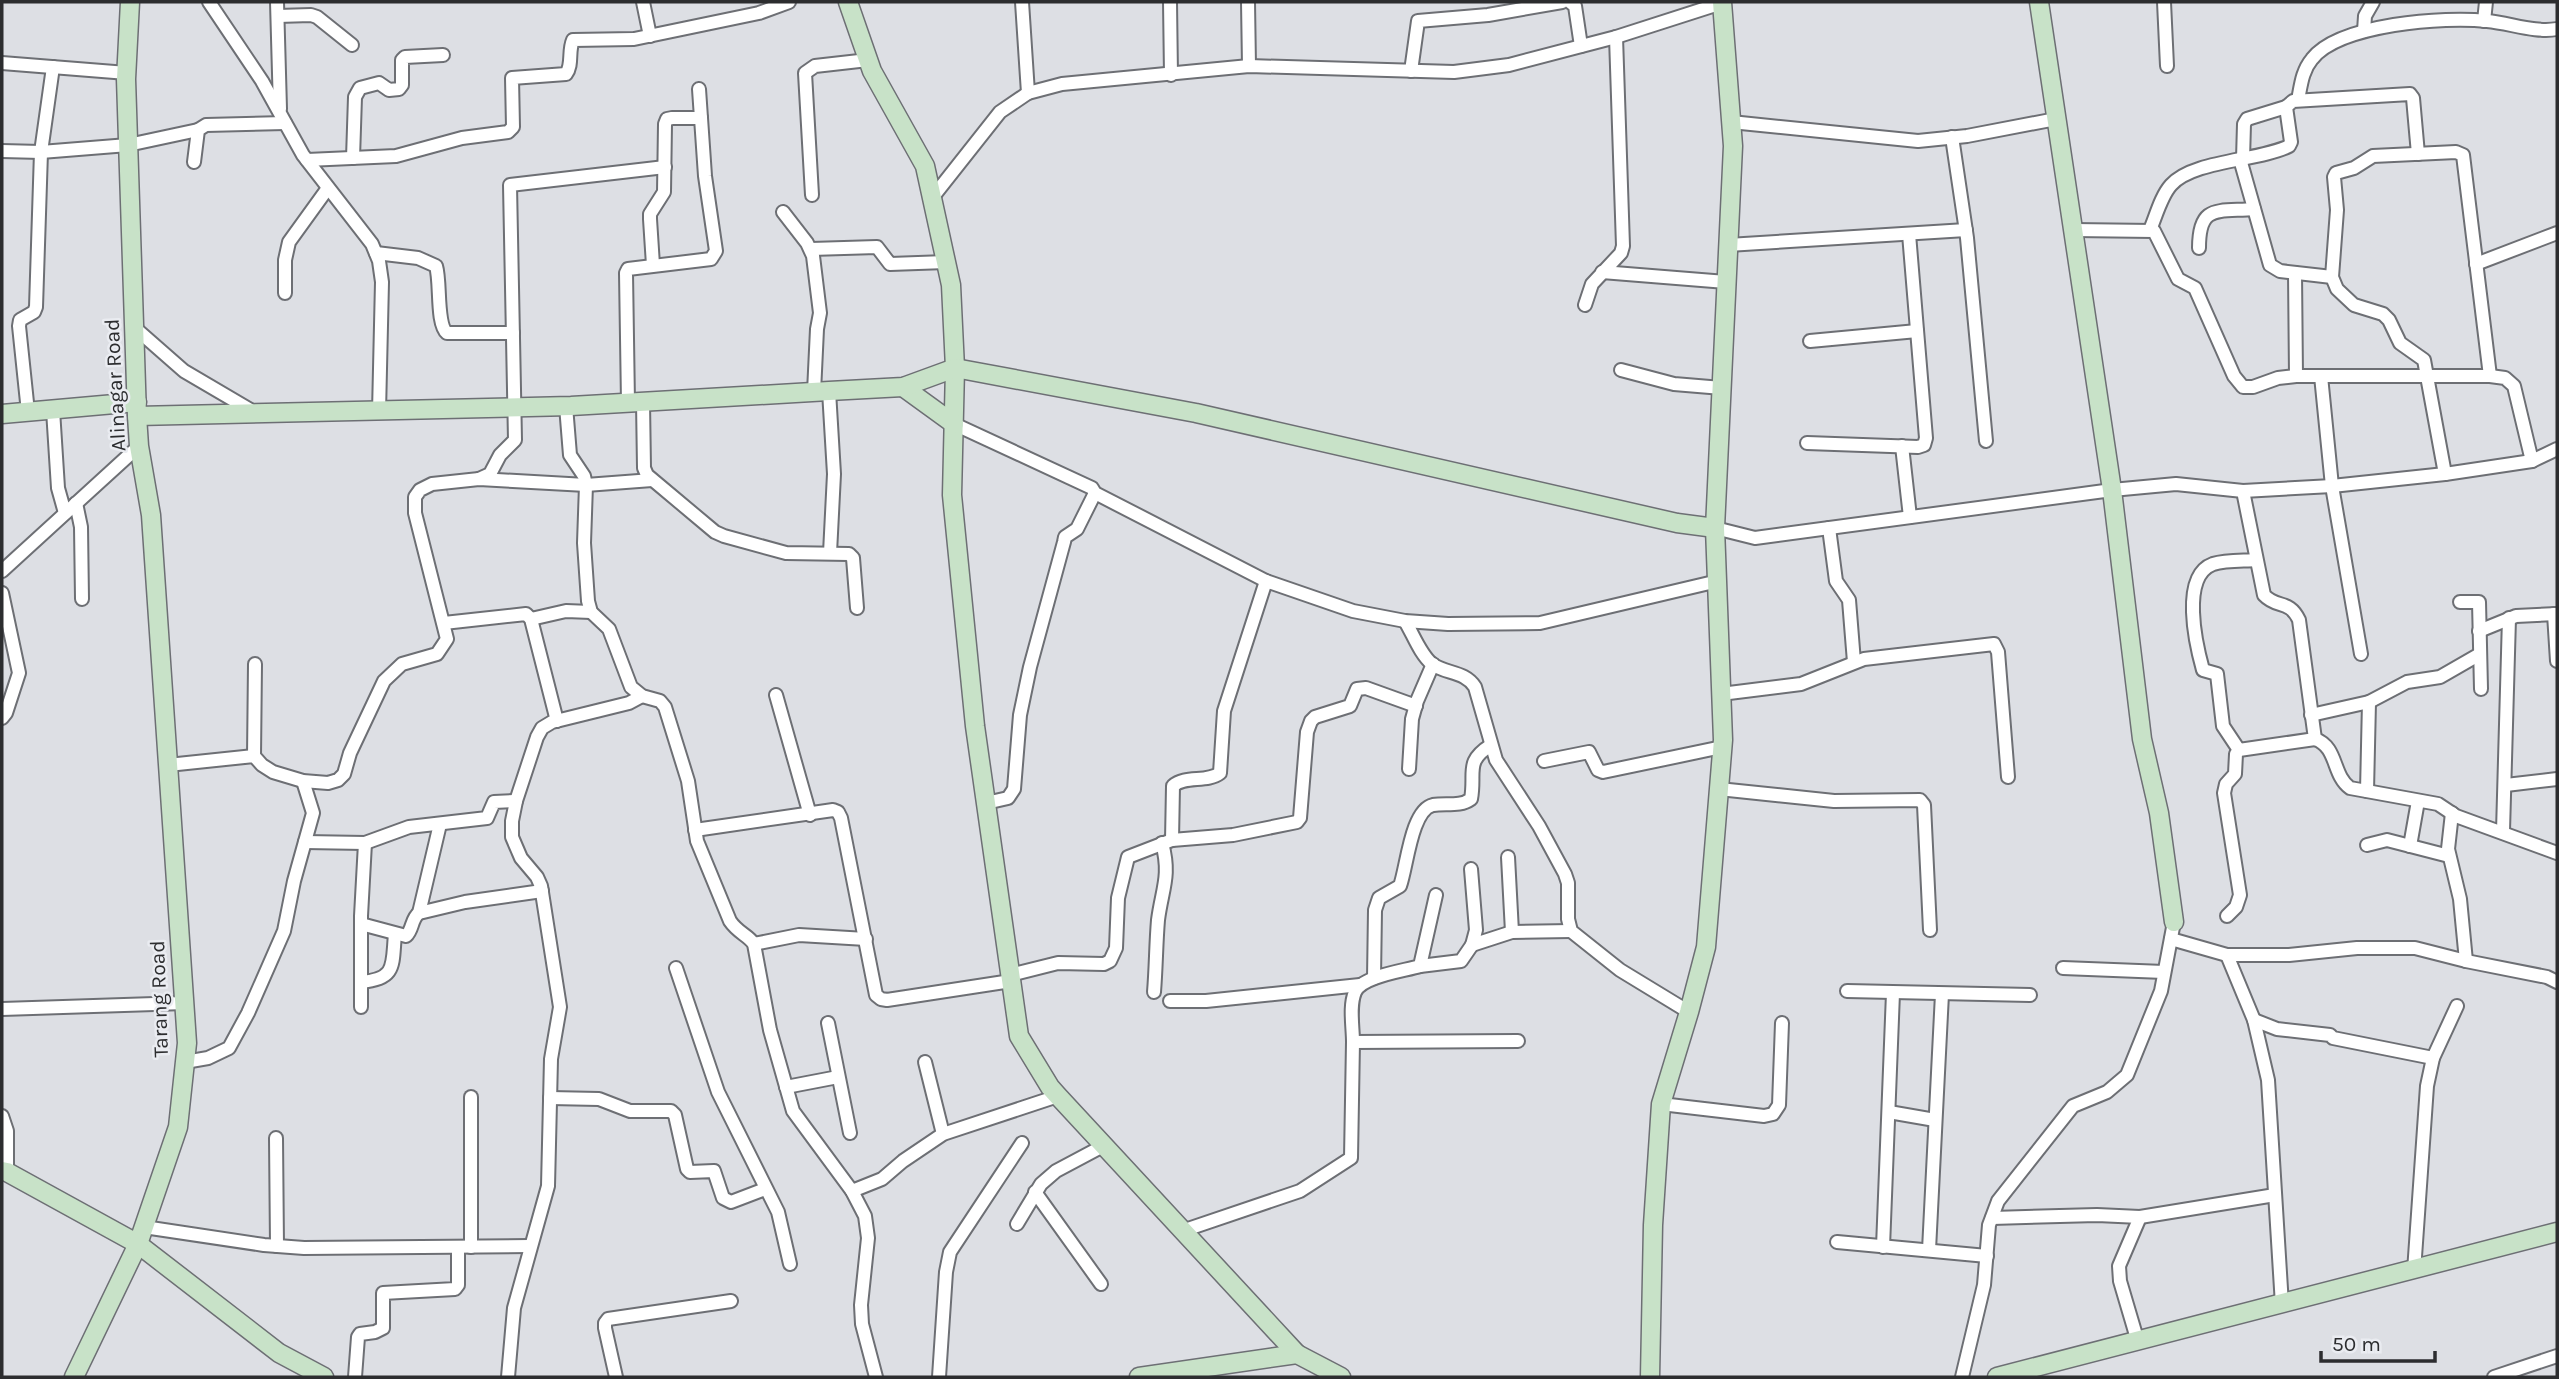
<svg xmlns="http://www.w3.org/2000/svg" width="2559" height="1379" font-family="Karla,sans-serif">
<rect width="100%" height="100%" fill="#dddfe4"/>
<g fill="none" stroke-linecap="round" stroke-linejoin="round">
<g stroke="#6d6f74" stroke-width="16">
<g id="street">
<polyline points="209,2 262,81 303,155 372,244 379,261 382,282 379,412"/>
<polyline points="277,2 280,109"/>
<polyline points="643,2 650,36"/>
<polyline points="1022,2 1028,93"/>
<polyline points="1170,2 1171,75"/>
<polyline points="1248,2 1249,66"/>
<polyline points="1570,2 1575,6 1581,46"/>
<polyline points="2164,2 2167,66"/>
<polyline points="278,16 311,15 317,17 352,45"/>
<polyline points="2484,21 2486,2"/>
<polyline points="2364,31 2365,16 2373,2"/>
<polyline points="2,63 127,73"/>
<polyline points="1411,71 1418,21 1488,15 1562,2"/>
<path d="M 2298,100 C 2301,85 2302,71 2312,59 C 2339,24 2445,16 2487,21 C 2510,23 2535,33 2557,29"/>
<polyline points="1731,122 1918,141 1967,136 2056,119"/>
<polyline points="1952,137 1967,238 1986,441"/>
<polyline points="2,151 41,152 128,145 198,130"/>
<polyline points="353,158 355,97 360,88 379,83 389,90 399,89 402,85 402,60 405,57 443,55"/>
<polyline points="2240,159 2270,265 2280,271 2332,277"/>
<polyline points="2243,159 2244,124 2247,119 2286,107"/>
<path d="M 307,160 L 396,156 L 462,138 L 508,132 L 513,127 L 512,78 L 566,74 C 573,65 568,51 573,40 L 634,39 L 759,13 L 789,2"/>
<polyline points="194,162 198,130 206,125 285,123"/>
<polyline points="812,195 805,73 815,66 868,60"/>
<polyline points="932,198 1000,112 1028,93 1062,84 1249,66 1454,72 1509,65 1616,37 1722,3"/>
<polyline points="783,212 807,243 813,256 820,313 817,329 814,392"/>
<polyline points="2073,230 2154,231 2178,279 2195,288 2234,376 2243,387 2253,387 2278,378 2296,376 2490,376 2505,378 2514,386 2532,461"/>
<path d="M 2150,230 C 2156,216 2161,196 2171,185 C 2193,160 2259,161 2289,146 L 2291,142 L 2286,107 L 2293,101 L 2410,94 L 2413,98 L 2418,154"/>
<polyline points="1728,245 1966,230"/>
<path d="M 2199,248 C 2199,204 2217,212 2254,209"/>
<polyline points="811,249 877,247 890,264 946,262"/>
<path d="M 376,253 L 418,258 L 436,266 C 441,282 436,324 447,333 L 513,333"/>
<polyline points="2476,264 2557,233"/>
<polyline points="653,265 650,219 650,214 664,192 665,124 667,119 672,118 701,118"/>
<polyline points="1602,272 1726,282"/>
<polyline points="2295,273 2296,376"/>
<polyline points="285,293 285,260 289,242 328,188"/>
<polyline points="1585,305 1592,284 1621,253 1623,246 1616,37"/>
<polyline points="135,328 184,371 254,412"/>
<polyline points="1810,341 1917,331"/>
<polyline points="1621,370 1674,384 1722,388"/>
<polyline points="2321,376 2332,486 2361,654"/>
<polyline points="829,391 834,474 830,553"/>
<polyline points="643,402 644,468 647,475 715,532 724,536 786,553 849,554 853,558 857,608"/>
<polyline points="628,403 626,273 628,269 711,259 716,251 705,176 699,89"/>
<path d="M 566,406 L 570,455 L 584,476 L 586,485 L 584,543 L 588,601 L 591,612 L 609,629 L 631,687 L 642,696 L 660,701 L 665,707 L 688,781 L 697,841 L 730,921 C 738,933 748,935 754,944 L 770,1030 L 793,1111 L 852,1191 L 865,1216 L 868,1238 L 861,1305 L 862,1324 L 876,1377"/>
<polyline points="53,410 58,488 65,513"/>
<polyline points="28,412 19,326 20,320 34,312 36,307 41,152 53,67"/>
<polyline points="954,424 1092,488 1095,493 1266,581 1353,611 1405,621 1448,624 1540,623 1718,581"/>
<polyline points="1807,443 1918,447 1924,445 1926,438 1909,234"/>
<polyline points="1902,446 1910,517"/>
<polyline points="2445,474 2424,360 2400,343 2389,320 2383,314 2354,305 2337,289 2332,277 2337,210 2334,177 2336,173 2354,168 2373,156 2456,152 2463,155 2490,376"/>
<polyline points="479,479 490,474 500,455 515,440 510,185 665,167"/>
<polyline points="76,503 81,527 82,599"/>
<polyline points="1715,528 1755,538 2112,490 2176,484 2243,491 2332,486 2445,474 2532,461 2557,449"/>
<polyline points="1829,528 1836,581 1849,600 1854,662"/>
<polyline points="2,571 139,446"/>
<polyline points="2,593 19,673 6,713 2,718"/>
<polyline points="2460,602 2479,602 2481,689"/>
<polyline points="2554,614 2557,661"/>
<polyline points="531,619 566,611 591,612"/>
<path d="M 1405,621 C 1413,634 1420,654 1432,664 C 1446,674 1465,671 1475,687 L 1496,760 L 1539,826 L 1565,874 L 1568,883 L 1568,919 L 1571,931 L 1620,970 L 1689,1012"/>
<polyline points="444,623 526,614 531,619 557,721"/>
<polyline points="2479,631 2516,616 2557,614"/>
<polyline points="1721,694 1801,684 1864,659 1994,644 1998,652 2008,777"/>
<polyline points="776,695 810,815"/>
<polyline points="2311,715 2369,702 2407,682 2440,677 2480,654"/>
<path d="M 2315,739 C 2338,747 2332,775 2350,788 L 2438,804 L 2456,816 L 2557,853"/>
<path d="M 2239,750 L 2223,726 L 2217,674 L 2203,670 C 2196,645 2180,576 2213,564 C 2226,560 2243,561 2256,560"/>
<polyline points="254,756 255,664"/>
<polyline points="1544,761 1589,752 1598,770 1603,772 1722,747"/>
<polyline points="168,765 254,756 262,765 273,772 303,781 328,783 338,780 344,774 350,753 384,681 402,664 437,654 447,639 415,513 415,497 420,490 432,484 479,479 586,485 652,480"/>
<polyline points="1409,769 1412,719 1417,701 1433,664"/>
<polyline points="2506,785 2557,779"/>
<polyline points="1719,789 1834,801 1920,800 1924,805 1930,930"/>
<polyline points="2367,791 2369,702"/>
<polyline points="986,803 1008,798 1014,789 1020,715 1030,667 1064,542 1065,537 1077,529 1095,493"/>
<polyline points="2452,813 2448,849 2460,899 2466,961"/>
<polyline points="695,830 833,810 838,812 841,818 876,995 881,999 887,1000 1011,981"/>
<polyline points="2503,831 2509,618"/>
<path d="M 1172,840 L 1173,786 C 1185,775 1207,783 1220,773 L 1224,711 L 1266,581"/>
<polyline points="305,842 365,843 409,827 487,818 494,802 516,801"/>
<polyline points="2367,845 2387,840 2449,856"/>
<polyline points="2410,846 2418,801"/>
<polyline points="1508,857 1512,932"/>
<polyline points="1471,869 1476,930 1472,945 1512,932 1571,931"/>
<polyline points="419,913 440,824"/>
<path d="M 2227,916 L 2236,907 L 2240,895 L 2224,793 L 2226,784 L 2235,774 L 2236,754 L 2239,750 L 2315,739 L 2299,620 C 2289,599 2277,609 2264,595 L 2243,491"/>
<path d="M 361,924 L 406,936 C 413,930 411,919 419,913 L 465,902 L 542,891"/>
<polyline points="2171,939 2227,955 2289,955 2357,948 2415,948 2466,961 2547,977 2557,982"/>
<polyline points="754,944 799,935 866,939"/>
<polyline points="2227,955 2254,1020 2268,1080 2282,1305"/>
<polyline points="1420,966 1461,961 1472,945"/>
<polyline points="676,968 718,1092 778,1212 790,1264"/>
<polyline points="2063,968 2164,972"/>
<polyline points="1010,975 1058,963 1104,964 1110,961 1116,948 1118,898 1128,857 1172,840 1233,835 1297,822 1300,818 1307,732 1311,721 1315,717 1350,706 1357,689 1366,688 1416,706"/>
<path d="M 1374,978 L 1375,910 L 1379,898 L 1400,886 C 1407,867 1411,810 1433,805 C 1446,803 1460,807 1471,799 C 1476,772 1464,762 1491,745"/>
<path d="M 361,982 C 397,979 392,965 395,934"/>
<polyline points="1847,991 2030,995"/>
<path d="M 1154,992 C 1156,968 1156,944 1158,920 C 1162,889 1171,876 1162,843"/>
<polyline points="1170,1001 1206,1001 1360,985"/>
<polyline points="361,1007 361,916 365,843"/>
<polyline points="2,1009 185,1003"/>
<polyline points="2254,1020 2277,1029 2330,1035 2333,1038 2433,1058"/>
<polyline points="828,1023 850,1133"/>
<path d="M 1353,1042 C 1353,1027 1349,1006 1355,992 C 1362,976 1404,971 1420,966 L 1436,895"/>
<polyline points="185,1062 208,1058 229,1048 248,1013 284,931 294,881 313,813 303,781"/>
<polyline points="925,1062 943,1134"/>
<polyline points="786,1087 838,1077"/>
<polyline points="471,1097 471,1247"/>
<polyline points="550,1098 599,1099 630,1111 671,1111 675,1115 687,1169 690,1172 714,1171 723,1198 731,1202 765,1189"/>
<polyline points="1661,1104 1764,1116 1773,1114 1779,1105 1782,1023"/>
<polyline points="1889,1112 1935,1120"/>
<polyline points="2,1116 7,1131 7,1172"/>
<polyline points="276,1138 277,1246"/>
<polyline points="852,1191 882,1179 903,1161 943,1134 1058,1096"/>
<polyline points="1035,1192 1101,1284"/>
<polyline points="1992,1218 2097,1215 2140,1217 2275,1195"/>
<polyline points="1017,1224 1041,1184 1056,1171 1103,1146"/>
<polyline points="144,1227 264,1245 304,1248 530,1246"/>
<polyline points="1182,1231 1300,1191 1351,1158 1353,1042 1518,1041"/>
<polyline points="1837,1242 1987,1256"/>
<polyline points="1883,1247 1893,993"/>
<polyline points="1929,1250 1942,994"/>
<polyline points="2414,1271 2427,1086 2433,1058 2457,1006"/>
<polyline points="2138,1342 2120,1281 2119,1266 2140,1217"/>
<polyline points="355,1377 358,1337 360,1334 375,1332 383,1328 383,1293 455,1289 458,1285 458,1247"/>
<polyline points="508,1377 514,1308 548,1186 551,1059 560,1007 541,886 537,877 521,858 512,837 512,821 516,801 537,737 542,728 552,722 629,703 642,696"/>
<polyline points="616,1377 605,1328 605,1323 608,1319 731,1301"/>
<polyline points="939,1377 946,1272 950,1252 1022,1143"/>
<polyline points="1962,1377 1984,1285 1989,1225 1998,1201 2073,1106 2107,1092 2127,1075 2161,991 2174,922"/>
<polyline points="2494,1377 2557,1356"/>
</g>
</g>
<g stroke="#6d6f74" stroke-width="21">
<g id="secondary">
<polyline points="848,2 872,71 925,166 951,285 955,368 952,495 975,726 1019,1036 1050,1087 1058,1096 1297,1354"/>
<polyline points="2039,2 2112,490 2142,739 2159,813 2174,922"/>
<polyline points="903,387 954,424"/>
<polyline points="2,414 137,402"/>
<polyline points="137,416 571,406 829,391 903,387 955,368 1196,413 1677,523 1715,528"/>
<polyline points="2,1171 7,1172 138,1244 279,1353 324,1377"/>
<polyline points="74,1377 138,1244 178,1127 187,1043 151,515 139,446 137,416 126,79 130,2"/>
<polyline points="1139,1377 1297,1354 1341,1377"/>
<polyline points="1650,1377 1653,1225 1661,1104 1689,1012 1706,947 1723,740 1715,528 1733,146 1722,2"/>
<polyline points="1997,1377 2557,1232"/>
</g>
</g>
<use href="#street" stroke="#fff" stroke-width="12"/>
<use href="#secondary" stroke="#c8e2c8" stroke-width="18"/>
<polyline stroke="#454648" stroke-width="4.5" stroke-dasharray="14 7" stroke-linecap="butt" points="2556,1377 2557,1377"/>
</g>
<g text-anchor="middle" dominant-baseline="central" stroke-width="5" stroke-linejoin="round" paint-order="stroke">
<g font-size="21" fill="#2c2d2f" stroke="#eaecf1">
<text transform="translate(115 385) rotate(-93)">Alinagar Road</text>
<text transform="translate(159 999) rotate(-92)">Tarang Road</text>
</g>
</g>
<rect width="2559" height="1379" fill="none" stroke="#2c2d2f" stroke-width="7"/>
<path d="M2321 1351v10h114v-10" fill="none" stroke="#2c2d2f" stroke-width="3.5"/>
<text x="2332" y="1351" font-size="21" fill="#2c2d2f" stroke="#eaecf1" stroke-width="5" paint-order="stroke">50 m</text>
</svg>
